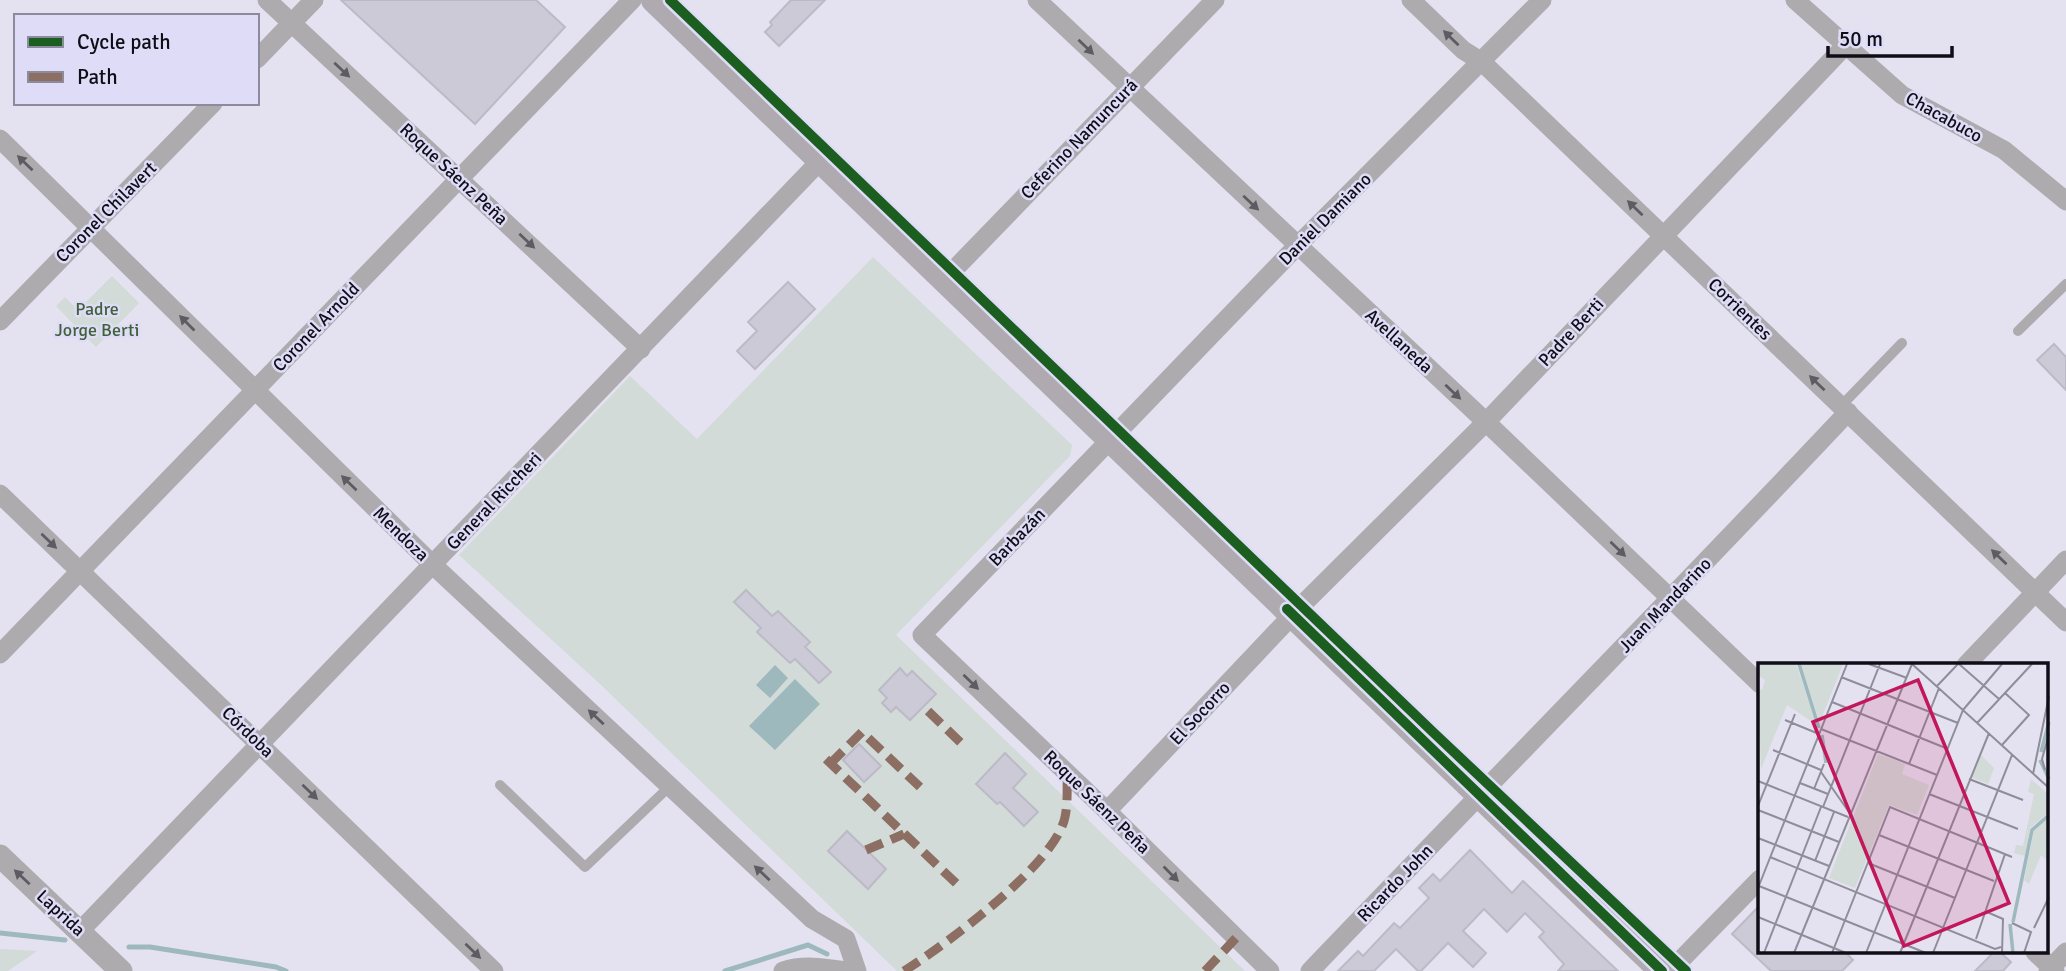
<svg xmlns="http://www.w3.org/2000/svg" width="2066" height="971" font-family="Signika,sans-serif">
<rect width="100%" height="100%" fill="#e4e2f1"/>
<g fill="#d2dbd7">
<polygon points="873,257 1072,445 1070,456 896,635 1245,971 897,971 600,684 459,555 630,376 697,439"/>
<polygon points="112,276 139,303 96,347 56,306 65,297 78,310"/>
<polygon points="0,949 37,951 8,971 0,971"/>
</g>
<g fill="#9db9be">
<polygon points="775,665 788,678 770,698 756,685"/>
<polygon points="795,679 820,704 775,750 749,726"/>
</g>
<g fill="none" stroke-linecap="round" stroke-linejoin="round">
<g stroke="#9db9be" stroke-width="5">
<polyline points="0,933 65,940"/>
<polyline points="129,947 150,947 276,967 286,971"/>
<polyline points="725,971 808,945 827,954"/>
</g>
</g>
<g fill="#cccad7" stroke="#bbbac6" stroke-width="2">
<polygon points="341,0 536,0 565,27 475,124"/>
<polygon points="791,0 825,0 779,46 765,32 772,25 770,22"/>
<polygon points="788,282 815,309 755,369 737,351 757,331 748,322"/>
<polygon points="2054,344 2066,357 2066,390 2037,360"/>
<polygon points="746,590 772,616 778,611 810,642 805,647 831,672 819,683 795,659 790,663 757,632 761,628 734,602"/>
<polygon points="900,668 907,676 912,671 936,694 910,720 896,707 891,712 882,703 887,698 879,690"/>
<polygon points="859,744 881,766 864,782 843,760"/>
<polygon points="1005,753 1026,774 1013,788 1038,812 1024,826 1000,802 997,804 976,784"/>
<polygon points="847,831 886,869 868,889 828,851"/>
<polygon points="1470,850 1512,893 1523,881 1618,971 1558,971 1564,964 1539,937 1544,932 1525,913 1507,932 1484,909 1463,931 1486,953 1473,967 1448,943 1421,971 1418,971 1396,949 1374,971 1338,971 1358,951 1363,956 1394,923 1400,928 1429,898 1419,888 1433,874 1440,881"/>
<polygon points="1760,905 1760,952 1845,952 1853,960 1842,971 1771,971 1732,934"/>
<polygon points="1994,952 2000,952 2011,962 2003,971 1975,971"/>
</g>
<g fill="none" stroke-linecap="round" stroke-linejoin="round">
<g stroke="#aeabaf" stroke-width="10">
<polyline points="2018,331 2066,284"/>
<polyline points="1841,406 1902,343"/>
<polyline points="500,785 585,867 669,787"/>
</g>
<g stroke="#aeabaf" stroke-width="19">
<polyline points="267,0 641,349"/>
<polyline points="1037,0 1486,422 1760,684"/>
<polyline points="1411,0 1463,50 1482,62 2066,622"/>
<polyline points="1795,0 1902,95 2004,150 2066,201"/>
<polyline points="257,59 314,0"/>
<polyline points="0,139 433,565 812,919 846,939 857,971"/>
<polyline points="944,280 1215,0"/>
<polyline points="0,321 213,103"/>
<polyline points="0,494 494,971"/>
<polyline points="0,654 632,0"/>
<polyline points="1966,665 2066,560"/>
<polyline points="1107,811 1301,606 1486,422 1845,46"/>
<polyline points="80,931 820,161"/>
<polyline points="2035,952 2055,971"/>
<path d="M 783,971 C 804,964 826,968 847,971"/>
<polyline points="1270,971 1107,811 922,635 1297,246 1542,0"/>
<path d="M 1310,971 C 1489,784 1671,600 1848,412"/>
<polyline points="1670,971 1760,879"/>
<polyline points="2048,971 2066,952"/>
</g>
<polyline stroke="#aeabaf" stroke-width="23" points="0,856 121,971"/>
<polyline stroke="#aeaab0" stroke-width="26" points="654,0 1662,971"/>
<g stroke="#8d6e63" stroke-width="9" stroke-dasharray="18 9" stroke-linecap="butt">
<polyline points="928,711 961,743"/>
<polyline points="826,759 960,887"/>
<polyline points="830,764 862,732 920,787"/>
<polyline points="866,850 904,834"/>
<path d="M 904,971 C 945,945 1056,864 1065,817 C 1068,803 1067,787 1067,774"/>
<polyline points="1205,971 1236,938"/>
</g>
<g stroke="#dfdcf7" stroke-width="15">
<g id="cycleway">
<polyline points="670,0 1435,734 1686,971"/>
<polyline points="1287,609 1662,971"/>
</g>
</g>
<use href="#cycleway" stroke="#1b5e20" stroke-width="10"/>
</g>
<defs><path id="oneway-solid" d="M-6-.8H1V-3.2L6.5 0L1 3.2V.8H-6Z" transform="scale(1.75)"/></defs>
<g fill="#5e5c63">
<use href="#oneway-solid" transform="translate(1451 38) rotate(-136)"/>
<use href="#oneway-solid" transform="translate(1086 47) rotate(44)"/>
<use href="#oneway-solid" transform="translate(342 70) rotate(43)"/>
<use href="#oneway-solid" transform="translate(25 163) rotate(-136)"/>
<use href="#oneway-solid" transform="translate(1251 203) rotate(43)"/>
<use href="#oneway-solid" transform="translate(1635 208) rotate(-136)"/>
<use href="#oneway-solid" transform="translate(527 241) rotate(43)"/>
<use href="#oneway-solid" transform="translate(187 323) rotate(-135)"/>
<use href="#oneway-solid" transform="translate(1817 383) rotate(-136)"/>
<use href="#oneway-solid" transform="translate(1453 392) rotate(43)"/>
<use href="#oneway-solid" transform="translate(349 483) rotate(-136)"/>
<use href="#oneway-solid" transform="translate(49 541) rotate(44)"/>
<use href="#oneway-solid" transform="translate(1618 549) rotate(44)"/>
<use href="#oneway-solid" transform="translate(1999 557) rotate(-136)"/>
<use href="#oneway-solid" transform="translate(971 682) rotate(44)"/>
<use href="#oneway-solid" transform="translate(596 717) rotate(-137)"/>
<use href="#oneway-solid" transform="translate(310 792) rotate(44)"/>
<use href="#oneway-solid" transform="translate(762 873) rotate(-137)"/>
<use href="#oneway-solid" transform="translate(1171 874) rotate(45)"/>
<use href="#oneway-solid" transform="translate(22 877) rotate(-137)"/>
<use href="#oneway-solid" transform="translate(473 951) rotate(44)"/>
</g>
<g text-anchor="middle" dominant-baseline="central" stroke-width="5" stroke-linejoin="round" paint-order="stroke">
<g font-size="18" fill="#0f0e17" stroke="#dfdcf7">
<text transform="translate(1944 117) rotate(29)">Chacabuco</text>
<text transform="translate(1079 139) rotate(-46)">Ceferino Namuncurá</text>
<text transform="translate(454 174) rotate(43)">Roque Sáenz Peña</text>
<text transform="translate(106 212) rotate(-45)">Coronel Chilavert</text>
<text transform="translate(1325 219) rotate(-45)">Daniel Damiano</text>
<text transform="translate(1740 309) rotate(44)">Corrientes</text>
<text transform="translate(316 327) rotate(-46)">Coronel Arnold</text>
<text transform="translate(1571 332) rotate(-47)">Padre Berti</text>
<text transform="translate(1399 341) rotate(43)">Avellaneda</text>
<text transform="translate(494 501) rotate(-46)">General Riccheri</text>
<text transform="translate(401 534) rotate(44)">Mendoza</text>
<text transform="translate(1017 537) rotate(-46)">Barbazán</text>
<text transform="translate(1665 605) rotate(-46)">Juan Mandarino</text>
<text transform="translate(1200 713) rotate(-47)">El Socorro</text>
<text transform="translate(248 732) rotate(44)">Córdoba</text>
<text transform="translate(1097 802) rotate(44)">Roque Sáenz Peña</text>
<text transform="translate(1395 883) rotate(-46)">Ricardo John</text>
<text transform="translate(61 913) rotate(43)">Laprida</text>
</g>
<g font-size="18" fill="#40623b" stroke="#dfdcf7">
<text x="97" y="309">Padre<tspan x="97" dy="21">Jorge Berti</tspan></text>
</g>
</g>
<g transform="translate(1758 663)">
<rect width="290" height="290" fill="#e4e2f1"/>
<path d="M 0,1 L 38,1 L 59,62 L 29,42 L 3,106 L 0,26 L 4,27 L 7,17 L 0,12 ZM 42,1 L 85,1 L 62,59 L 46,12 ZM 120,91 L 147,101 L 144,111 L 171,122 L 159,152 L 131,142 L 97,225 L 71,215 ZM 222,91 L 236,105 L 230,121 L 213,114 ZM 273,116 L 290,131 L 290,150 L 272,165 L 267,193 L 256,190 L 258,182 L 265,183 L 276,131 L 270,129 ZM 290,155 L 290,198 L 283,192 L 271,221 L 266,217 L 276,167 Z" fill="#d2dbd7"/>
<path fill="none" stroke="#9db9be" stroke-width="3.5" d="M 41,1 L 61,65M 64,72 L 68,100M 283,89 L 291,59M 282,97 L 291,116M 255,259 L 274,167 L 291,152M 252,261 L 255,290"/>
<path fill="none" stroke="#8f8d9a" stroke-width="2" d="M 111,1 L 149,15M 154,1 L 291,125M 201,1 L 241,36M 83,14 L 200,60M 179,23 L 200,1M 74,39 L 190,86M 205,47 L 244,1M 27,57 L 61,71M 219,60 L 274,1M 63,66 L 179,112M 244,82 L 271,52 L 247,30M 15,87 L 63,107M 151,101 L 181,25M 287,107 L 284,96 L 291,71M 63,109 L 93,152M 275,111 L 291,33M 211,116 L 265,137M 0,118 L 90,154M 42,120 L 70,131M 56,126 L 66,101M 171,131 L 260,166M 0,143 L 37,51M 65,144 L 122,1M 0,147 L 81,179M 121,172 L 236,218M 0,175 L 71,203M 12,194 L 237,286 L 243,284M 57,198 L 76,149M 110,200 L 197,235M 1,223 L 168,290M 0,225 L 89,1M 229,249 L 245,256 L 244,290M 0,254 L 88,290M 254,260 L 273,269 L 266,290M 276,265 L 291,234M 218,276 L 247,191M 6,290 L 63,144M 36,290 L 154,1M 74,290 L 132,144 L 254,194M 108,290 L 205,47M 142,290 L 231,70M 175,290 L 254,92"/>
<path fill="#c2185b" fill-opacity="0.15" stroke="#c2185b" stroke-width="3.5" d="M 160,17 L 251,240 L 146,283 L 55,59 Z"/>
<rect width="290" height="290" fill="none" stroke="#0f0e17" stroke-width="3.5"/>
</g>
<rect x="14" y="14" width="245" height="91" fill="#dfdcf7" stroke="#8c8a9d" stroke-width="2"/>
<rect x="28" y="37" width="35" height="10" fill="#1b5e20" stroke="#8c8a9d" stroke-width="2"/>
<text x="77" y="49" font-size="21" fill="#0f0e17">Cycle path</text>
<rect x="28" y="72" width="35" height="10" fill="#8d6e63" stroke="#8c8a9d" stroke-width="2"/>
<text x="77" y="84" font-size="21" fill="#0f0e17">Path</text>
<path d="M1828 46v10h124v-10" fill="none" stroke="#0f0e17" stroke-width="3.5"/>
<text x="1839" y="46" font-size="21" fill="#0f0e17" stroke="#dfdcf7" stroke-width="5" paint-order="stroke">50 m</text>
</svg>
